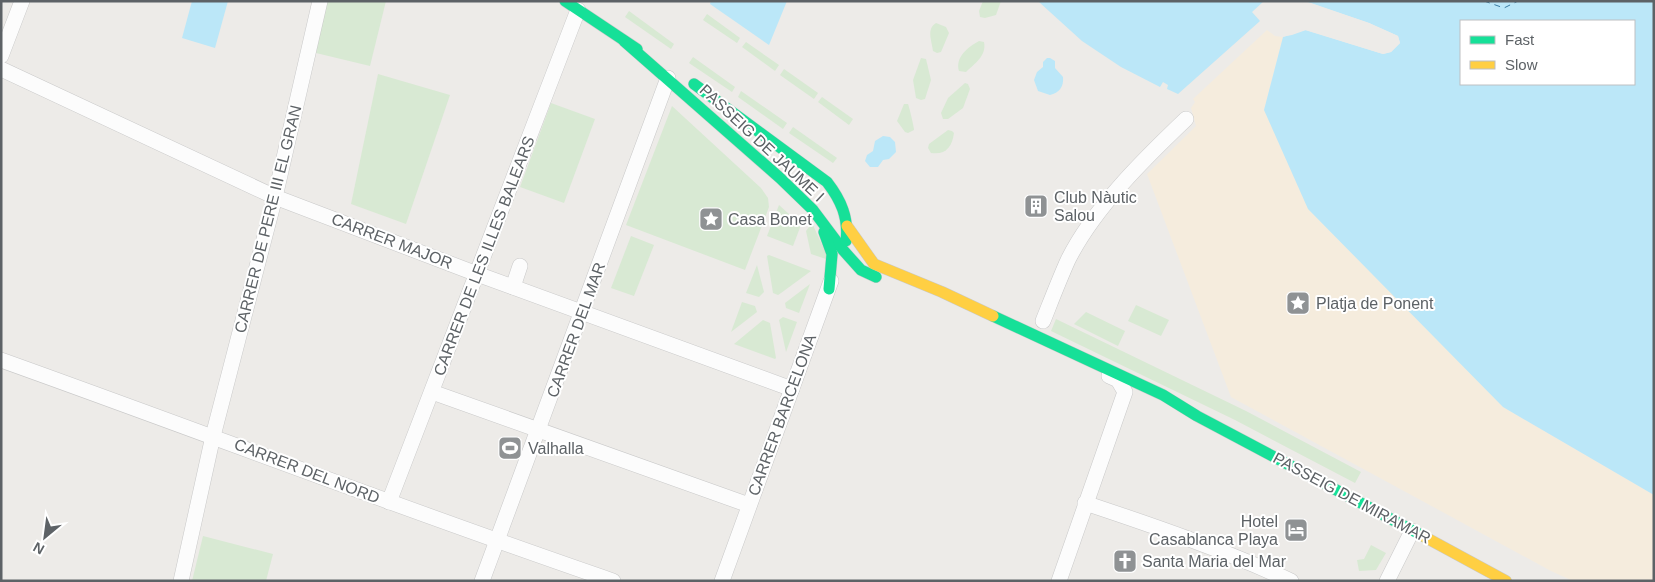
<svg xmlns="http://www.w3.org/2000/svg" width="1655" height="582" font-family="Arial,sans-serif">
<rect width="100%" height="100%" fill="#edebe8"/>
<g fill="#d8e9d3">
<polygon points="326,1 386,1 370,66 316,53"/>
<polygon points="983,1 1001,1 996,15 985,18 980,17 979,11"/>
<polygon points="629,11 674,44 671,49 625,17"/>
<polygon points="707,14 740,38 737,43 703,20"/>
<path d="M 936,23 L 946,27 L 949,33 L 941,52 L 937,53 L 933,51 C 932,41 926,29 936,23 Z"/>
<path d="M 979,41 L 984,42 C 987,56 974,64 966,72 L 959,71 C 955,57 968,47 979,41 Z"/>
<polygon points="746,42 779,65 775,71 742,47"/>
<polygon points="693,57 735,87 732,92 689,63"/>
<polygon points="921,58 926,59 931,80 925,99 921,100 916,98 913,80"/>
<polygon points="784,69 818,93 814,99 780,75"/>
<polygon points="378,74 450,95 406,224 351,204"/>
<polygon points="965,83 968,84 970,89 963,108 948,119 943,119 941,113 948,98"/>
<polygon points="741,91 787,123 783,129 738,97"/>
<polygon points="822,97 853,119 849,125 818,102"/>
<polygon points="551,103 595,119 564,203 520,187"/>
<path d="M 904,104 L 908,104 C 909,106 914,127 914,130 L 908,133 L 905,132 L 897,121 Z"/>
<polygon points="672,106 761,188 768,198 769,207 745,270 626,225"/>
<polygon points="793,127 837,158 833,163 789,133"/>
<path d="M 948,130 L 952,131 L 954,133 C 952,147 946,155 931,153 L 928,148 L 929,144 Z"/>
<polygon points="779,205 801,225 793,246 767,236"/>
<polygon points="812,223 829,260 811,254 806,231"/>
<polygon points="631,236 654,245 634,296 611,288"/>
<polygon points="769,255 811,271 781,293 778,295 773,293 767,256"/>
<polygon points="757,265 764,292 759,297 746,293"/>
<polygon points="810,284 799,313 786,308 785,303"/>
<polygon points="742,302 755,306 757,312 731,332"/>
<polygon points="1136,305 1169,320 1161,336 1128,321"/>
<polygon points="1086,312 1125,331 1118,346 1074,324"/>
<polygon points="783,317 797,322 786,352 779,320"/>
<polygon points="1056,319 1246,411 1361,472 1355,483 1235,420 1051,331"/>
<polygon points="763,320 770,323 776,358 775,359 734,344"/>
<polygon points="203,536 273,554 266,581 192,581"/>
<polygon points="1371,545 1386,553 1376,570 1359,571 1357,560 1364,559"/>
</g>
<polygon fill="#f5ecdd" points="1267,30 1275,36 1283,37 1264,110 1503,407 1654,495 1654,581 1573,581 1551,571 1231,397 1147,174 1196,126 1191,108 1195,102 1193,99"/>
<g fill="#bbe7f8" fill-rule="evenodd">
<polygon points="192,1 228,1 215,48 182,38"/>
<polygon points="711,1 787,1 769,45 710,4"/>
<polygon points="1264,1 1252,12 1260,21 1178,94 1167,89 1168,85 1163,82 1160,87 1121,67 1082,41 1039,2"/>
<path d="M 1304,1 L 1654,1 L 1654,495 L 1503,407 L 1308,209 L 1264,110 L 1283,37 L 1305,30 L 1383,54 L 1391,52 L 1400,43 L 1398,36 L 1369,23 ZM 1461,21 L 1634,21 L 1634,84 L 1461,84 Z"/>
<path d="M 1047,58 L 1050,58 L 1055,61 L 1055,68 L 1063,77 C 1064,87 1059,93 1050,95 L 1038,91 L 1034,80 L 1037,72 L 1043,67 L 1043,62 Z"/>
<polygon points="883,136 890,137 895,142 896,152 889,159 883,160 878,167 870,167 865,161 867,155 873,151 875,141"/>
</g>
<polygon fill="#edebe8" points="1301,1 1311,3 1369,23 1398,36 1400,43 1391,52 1383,54 1306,30 1292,35 1281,37 1282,35 1306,28 1383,51 1390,50 1397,43 1396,38 1368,26 1303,4"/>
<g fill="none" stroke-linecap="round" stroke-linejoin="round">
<polyline stroke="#397ca3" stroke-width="1" stroke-dasharray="6 5" stroke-linecap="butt" points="1484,1 1504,8 1518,1"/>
<g stroke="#c9c9c9" stroke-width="16">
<g id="street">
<polyline points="1,56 22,1"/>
<polyline points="1,69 275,197 477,274 792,389"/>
<polyline points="513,287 520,266"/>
<path d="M 1043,321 C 1051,301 1059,280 1068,260 C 1094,208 1144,159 1186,119"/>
<path d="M 1,360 C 205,433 408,511 613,581"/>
<polyline points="432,392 749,505"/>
<polyline points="389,502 578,10"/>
<path d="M 1085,503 C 1154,526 1224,550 1291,581"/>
<polyline points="181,581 213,436 275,197 320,1"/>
<polyline points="482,581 668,78"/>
<polyline points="722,581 831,281"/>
<polyline points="1059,581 1125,392 1118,380 1109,376"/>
<polyline points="1387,581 1412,531"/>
</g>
</g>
<g stroke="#c9caca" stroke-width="12">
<g id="fast">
<polyline points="565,1 637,49"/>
<polyline points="624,41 780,178 813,210 843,250 861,270 876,277"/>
<path d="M 694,84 L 827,182 C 841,200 849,218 846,241"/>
<polyline points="824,232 832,254 829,289"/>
<polyline points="993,316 1163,395 1197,416 1423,536"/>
</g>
</g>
<g stroke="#c9caca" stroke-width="12">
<g id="slow">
<polyline points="847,226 874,264 942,292 993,316"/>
<polyline points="1423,536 1506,581"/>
</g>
</g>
<use href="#street" stroke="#fcfcfc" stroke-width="15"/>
<use href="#fast" stroke="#16e098" stroke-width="11"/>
<use href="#slow" stroke="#ffcf43" stroke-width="11"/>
</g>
<defs>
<g id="building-square" transform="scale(1.25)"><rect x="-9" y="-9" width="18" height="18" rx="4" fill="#8f9294" stroke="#fff"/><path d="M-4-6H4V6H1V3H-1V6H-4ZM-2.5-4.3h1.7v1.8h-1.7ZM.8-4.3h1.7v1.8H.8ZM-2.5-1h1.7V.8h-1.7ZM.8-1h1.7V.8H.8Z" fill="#fff"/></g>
<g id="sight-square" transform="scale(1.25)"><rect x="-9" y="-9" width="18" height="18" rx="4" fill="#8f9294" stroke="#fff"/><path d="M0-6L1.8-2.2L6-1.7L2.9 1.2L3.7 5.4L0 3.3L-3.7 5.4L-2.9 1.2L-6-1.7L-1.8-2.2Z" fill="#fff"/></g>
<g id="stadium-square" transform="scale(1.25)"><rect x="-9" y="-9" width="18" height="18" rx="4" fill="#8f9294" stroke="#fff"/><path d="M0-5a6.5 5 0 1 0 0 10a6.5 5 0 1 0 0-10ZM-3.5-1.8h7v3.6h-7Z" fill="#fff"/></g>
<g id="hotel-square" transform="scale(1.25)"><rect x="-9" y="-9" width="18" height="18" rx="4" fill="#8f9294" stroke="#fff"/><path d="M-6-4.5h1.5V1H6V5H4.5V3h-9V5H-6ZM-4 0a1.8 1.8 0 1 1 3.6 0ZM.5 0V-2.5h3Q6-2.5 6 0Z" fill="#fff"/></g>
<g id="church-square" transform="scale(1.25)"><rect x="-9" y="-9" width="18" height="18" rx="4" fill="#8f9294" stroke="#fff"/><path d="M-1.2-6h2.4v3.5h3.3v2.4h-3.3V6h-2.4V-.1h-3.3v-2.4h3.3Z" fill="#fff"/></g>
</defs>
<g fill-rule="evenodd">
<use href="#building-square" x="1036" y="206"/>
<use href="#sight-square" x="711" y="219"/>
<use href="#sight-square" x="1298" y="303"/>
<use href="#stadium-square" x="510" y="448"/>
<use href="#hotel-square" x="1296" y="530"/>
<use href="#church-square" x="1125" y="561"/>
</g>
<g text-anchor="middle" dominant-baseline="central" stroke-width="4" stroke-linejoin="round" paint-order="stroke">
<g font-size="16" fill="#5d6266" stroke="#fff">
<text transform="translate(762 143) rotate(43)">PASSEIG DE JAUME I</text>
<text transform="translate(268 219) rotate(-76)">CARRER DE PERE III EL GRAN</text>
<text transform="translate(392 241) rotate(21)">CARRER MAJOR</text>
<text transform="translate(484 256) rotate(-69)">CARRER DE LES ILLES BALEARS</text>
<text transform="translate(576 330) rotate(-70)">CARRER DEL MAR</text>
<text transform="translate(782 415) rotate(-70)">CARRER BARCELONA</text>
<text transform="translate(307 471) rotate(21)">CARRER DEL NORD</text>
<text transform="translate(1352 498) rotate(28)">PASSEIG DE MIRAMAR</text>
</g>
<g font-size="16" fill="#5d6266" stroke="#fff" text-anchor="start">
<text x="1054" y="197">Club Nàutic<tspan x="1054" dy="18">Salou</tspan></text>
<text x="728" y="219">Casa Bonet</text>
<text x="1316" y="303">Platja de Ponent</text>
<text x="528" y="448">Valhalla</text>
<text x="1278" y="521" text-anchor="end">Hotel<tspan x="1278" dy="18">Casablanca Playa</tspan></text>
<text x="1142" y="561">Santa Maria del Mar</text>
</g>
</g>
<rect width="1655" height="582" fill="none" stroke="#5d6266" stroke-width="5"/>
<rect x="1460" y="20" width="175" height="65" fill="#ffffff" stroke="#bec0c2"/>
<rect x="1470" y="36" width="25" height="8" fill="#16e098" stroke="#bec0c2"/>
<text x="1505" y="45" font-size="15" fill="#5d6266">Fast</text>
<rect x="1470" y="61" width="25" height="8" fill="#ffcf43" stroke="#bec0c2"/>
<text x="1505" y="70" font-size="15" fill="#5d6266">Slow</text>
<g transform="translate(45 537) rotate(209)" stroke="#ffffff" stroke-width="4" paint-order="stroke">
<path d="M0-4L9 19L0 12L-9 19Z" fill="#5d6266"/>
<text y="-8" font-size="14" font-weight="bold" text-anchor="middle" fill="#5d6266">N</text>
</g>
</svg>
